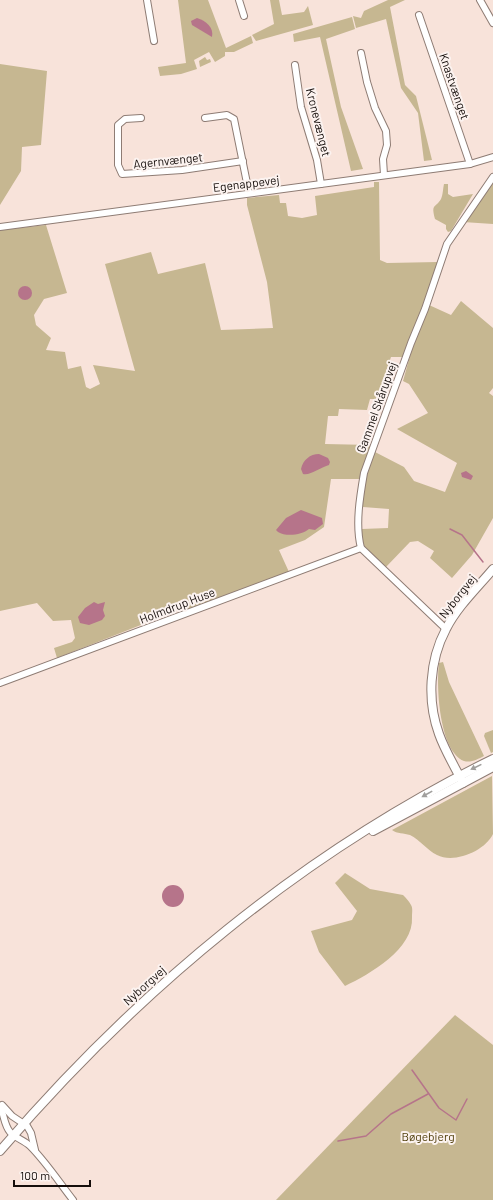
<svg xmlns="http://www.w3.org/2000/svg" width="493" height="1200" font-family="Barlow,sans-serif">
<rect width="100%" height="100%" fill="#f8e3da"/>
<g fill="#c6b791">
<polygon points="178,0 208,0 226,48 251,36 253,43 234,52 225,52 225,56 215,62 209,52 194,60 197,69 181,74 160,76 158,67 186,63"/>
<polygon points="270,0 279,0 282,15 304,12 308,6 313,25 256,41 252,35 274,24"/>
<polygon points="388,0 405,0 390,7 405,85 416,96 432,160 424,161 418,113 401,88 386,19 356,28 353,16 361,18 364,11"/>
<polygon points="352,17 355,29 326,39 341,107 363,169 351,171 320,37 294,42 293,34"/>
<polygon points="205,57 207,60 210,59 211,62 200,67 199,61"/>
<polygon points="0,64 47,71 41,145 22,147 21,171 0,205"/>
<polygon points="374,182 379,182 380,260 387,263 438,262 425,303 403,357 391,357 377,399 370,399 367,410 339,409 338,416 328,416 325,444 371,445 360,479 331,479 324,527 305,540 279,550 289,572 185,612 184,608 57,658 54,648 72,642 75,638 71,620 53,621 37,603 0,611 0,230 46,225 67,293 44,299 34,315 36,325 51,338 46,350 65,352 68,369 81,366 86,387 90,389 100,384 93,365 135,371 105,264 151,252 158,274 205,263 221,330 273,328 267,282 247,205 247,198 279,195 280,203 286,203 288,216 302,218 317,215 315,196 374,187"/>
<polygon points="493,182 493,224 463,222"/>
<path d="M 444,184 L 448,184 L 448,194 L 453,197 L 473,194 L 451,231 L 448,232 L 446,229 L 446,225 L 435,219 C 431,203 435,209 441,199 C 443,195 443,188 444,184 Z"/>
<path d="M 461,301 L 493,328 L 493,388 L 489,393 L 493,396 L 493,518 L 472,555 L 452,578 L 430,558 L 434,551 L 418,541 L 410,542 L 385,568 C 368,554 361,553 362,529 L 388,528 L 389,509 L 363,507 C 362,488 368,470 375,452 L 404,467 L 414,481 L 445,492 L 457,463 L 397,429 L 428,413 L 409,384 L 403,381 L 415,338 L 429,305 L 451,315 Z"/>
<path d="M 443,662 L 449,682 L 484,756 C 478,759 471,763 464,761 C 439,751 436,685 439,663 Z"/>
<polygon points="493,730 493,752 491,753 484,736 485,733"/>
<path d="M 492,776 L 493,834 C 485,851 454,864 437,855 C 427,850 420,840 410,835 C 404,833 397,834 392,830 Z"/>
<path d="M 345,873 L 370,889 L 403,895 C 406,898 409,901 411,905 C 413,908 412,913 412,917 C 414,949 370,974 345,986 L 319,952 L 311,931 L 352,920 L 357,911 L 335,883 Z"/>
<polygon points="455,1015 493,1045 493,1200 276,1200"/>
</g>
<g fill="#b6748a">
<path d="M 197,18 C 206,21 214,27 212,37 L 192,25 L 191,21 Z"/>
<circle cx="25" cy="293" r="7"/>
<path d="M 319,454 L 328,458 L 330,462 L 329,465 C 321,467 310,476 303,474 L 301,469 C 303,460 310,454 319,454 Z"/>
<polygon points="466,471 473,476 471,480 462,477 461,473"/>
<path d="M 301,510 L 322,518 L 323,524 L 315,530 L 309,529 C 302,535 286,537 278,532 L 276,530 L 286,518 Z"/>
<polygon points="94,602 98,604 105,602 103,610 105,616 102,620 89,625 80,623 78,617 85,608"/>
<circle cx="173" cy="896" r="11"/>
</g>
<g fill="none" stroke-linecap="round" stroke-linejoin="round">
<g stroke="#b6748a" stroke-width="1.5">
<polyline points="450,529 462,535 483,562"/>
<polyline points="412,1070 439,1108 456,1120 467,1099"/>
<polyline points="338,1141 366,1136 391,1114 428,1094"/>
</g>
<g stroke="#8e7c74" stroke-width="8">
<g id="street">
<polyline points="147,0 154,41"/>
<polyline points="239,0 244,16"/>
<polyline points="480,0 493,23"/>
<polyline points="419,15 470,164"/>
<polyline points="361,53 367,82 375,108 386,131 387,145 383,159 384,175"/>
<polyline points="295,65 301,107 317,160 321,184"/>
<polyline points="141,118 125,119 118,125 118,165 122,174 182,170 243,161"/>
<polyline points="205,118 227,115 234,119 249,193"/>
<polyline points="0,227 470,164 493,157"/>
<path d="M 446,629 L 361,548 C 355,525 360,496 364,473 L 411,343 L 425,309 L 447,244 L 493,177"/>
<polyline points="0,683 361,548"/>
<polyline points="2,1105 12,1116 27,1126 31,1133 35,1150"/>
<path d="M 0,1106 C 4,1114 4,1125 10,1132 C 15,1138 24,1140 30,1146 C 46,1162 59,1182 73,1200"/>
</g>
</g>
<g stroke="#8e7c74" stroke-width="10">
<g id="secondary">
<path d="M 463,783 C 455,767 445,751 439,734 C 427,701 429,661 446,629 C 457,607 477,588 493,569"/>
<polyline points="373,831 493,767"/>
<path d="M 0,1151 C 137,991 303,852 493,759"/>
</g>
</g>
<use href="#street" stroke="#fff" stroke-width="6"/>
<use href="#secondary" stroke="#fff" stroke-width="8"/>
</g>
<defs><path id="oneway-solid" d="M-6-.8H1V-3.2L6.5 0L1 3.2V.8H-6Z"/></defs>
<g fill="#a19f9d">
<use href="#oneway-solid" transform="translate(476 767) rotate(154)"/>
<use href="#oneway-solid" transform="translate(427 794) rotate(151)"/>
</g>
<g text-anchor="middle" dominant-baseline="central" stroke-width="4" stroke-linejoin="round" paint-order="stroke">
<g font-size="12" fill="#150e0b" stroke="#fcf3f0">
<text transform="translate(455 86) rotate(71)">Knastvænget</text>
<text transform="translate(319 122) rotate(76)">Kronevænget</text>
<text transform="translate(168 160) rotate(-6)">Agernvænget</text>
<text transform="translate(246 183) rotate(-7)">Egenappevej</text>
<text transform="translate(376 407) rotate(-70)">Gammel Skårupvej</text>
<text transform="translate(457 596) rotate(-52)">Nyborgvej</text>
<text transform="translate(177 605) rotate(-21)">Holmdrup Huse</text>
<text transform="translate(144 985) rotate(-42)">Nyborgvej</text>
</g>
<g font-size="12" fill="#503f0b" stroke="#fcf3f0">
<text x="428" y="1136">Bøgebjerg</text>
</g>
</g>
<path d="M14 1180v6h76v-6" fill="none" stroke="#150e0b" stroke-width="2"/>
<text x="20" y="1180" font-size="12" fill="#150e0b" stroke="#fcf3f0" stroke-width="3" paint-order="stroke">100 m</text>
</svg>
